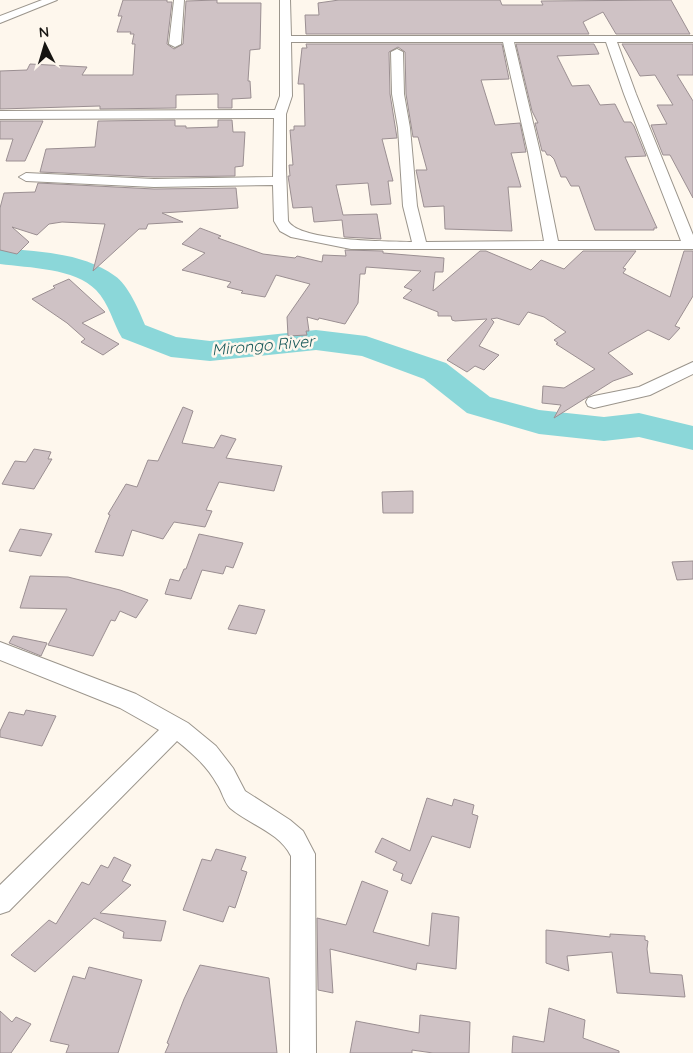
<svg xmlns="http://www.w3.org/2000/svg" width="693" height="1053" font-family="Quicksand,sans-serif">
<rect width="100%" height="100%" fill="#fef7ed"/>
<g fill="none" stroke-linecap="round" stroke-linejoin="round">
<path fill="#8bd7d9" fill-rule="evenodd" d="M 0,248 C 39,252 82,252 115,276 C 128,285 139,310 145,325 L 176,337 L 210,341 L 316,330 L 366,336 L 446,363 L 490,397 L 539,410 L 604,417 L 639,413 L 693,426 L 693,450 L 639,437 L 604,441 L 539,434 L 467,413 L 424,379 L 362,356 L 316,350 L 210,361 L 171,357 L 122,338 C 113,323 109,303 96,290 C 75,268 29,268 0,264 Z"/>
</g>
<g fill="#cfc2c5" stroke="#9b8f92">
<polygon points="123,0 167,0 167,2 172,2 167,44 174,49 183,44 186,1 217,0 217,3 261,3 260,49 250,50 248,81 250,81 251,98 232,99 232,108 218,108 218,94 176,95 176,108 100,109 100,106 0,109 0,71 27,70 30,64 87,67 82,75 133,75 135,44 132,44 134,34 130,34 131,32 117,32 122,16 118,16"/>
<polygon points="339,0 500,0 502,5 543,5 541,1 671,0 690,34 616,34 603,12 583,22 589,34 306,34 305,15 319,15 318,3"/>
<polygon points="306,44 502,44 509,79 481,80 495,125 520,123 526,152 511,153 521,187 508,187 512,231 445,229 444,206 424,207 416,170 427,170 418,137 413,137 406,94 405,52 398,47 389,52 390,94 397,138 382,139 393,181 388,181 391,204 371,205 368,183 336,185 343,215 377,214 381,239 344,237 342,220 314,222 312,207 293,208 288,176 290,176 289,165 293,165 290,130 294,130 294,126 305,126 304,84 298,84 302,48 307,48"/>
<polygon points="516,44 594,44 599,54 557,56 572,86 589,85 600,105 615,104 624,122 631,122 634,126 646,156 625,157 657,228 654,228 654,230 595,230 579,186 571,186 566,177 561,177 554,159 550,155 547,155 545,151 542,151 535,123 538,123 532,111"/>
<polygon points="622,44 693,44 693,75 677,75 693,101 693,198 670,155 663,155 651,125 667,124 657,105 673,105 655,75 640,76"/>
<polygon points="175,120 175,126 186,126 186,128 218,127 218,120 232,120 233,132 245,132 243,166 235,167 235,176 154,177 40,172 46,149 95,147 98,121"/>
<polygon points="0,121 43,121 25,161 6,161 13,139 0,139"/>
<polygon points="38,183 154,189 236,188 238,208 162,213 183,222 148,224 146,229 139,229 93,271 105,224 62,222 49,224 37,235 12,227 29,242 17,254 0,250 0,208 4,193 35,192"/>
<polygon points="200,228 221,236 218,238 263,254 295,258 297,256 322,262 323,255 346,256 345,250 383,251 383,253 444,258 443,272 435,272 433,291 480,251 486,251 531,270 541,260 564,269 583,251 636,251 623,268 626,269 623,273 670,297 684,251 693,251 693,296 675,326 680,328 669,340 648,330 608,353 633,374 613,381 554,418 561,405 542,403 543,386 564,388 595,369 556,344 558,343 554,340 566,332 544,317 528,312 519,325 497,318 491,319 494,322 479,346 499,355 484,370 475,366 467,372 447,360 487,319 455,321 452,320 451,316 438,316 438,312 403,298 412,290 404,287 421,271 366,267 365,274 360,274 358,303 345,324 319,318 318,320 307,317 309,331 306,331 307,335 288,336 287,317 310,284 276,275 265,297 241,293 243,291 227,287 231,282 182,270 205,253 182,244"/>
<polygon points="69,279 105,312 82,323 119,344 103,355 81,342 85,339 67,323 32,299 55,288 53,286"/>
<polygon points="183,407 193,411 182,443 214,448 221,435 236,439 226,458 282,466 274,491 219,482 206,510 212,511 205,527 174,522 163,539 132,530 123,556 95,552 110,515 108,514 126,484 137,487 148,460 158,461"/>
<polygon points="34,449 51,452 48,459 52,459 34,489 2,484 15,461 26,462"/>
<polygon points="413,491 413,513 383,513 382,492"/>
<polygon points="20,529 52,534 41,556 9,551"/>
<polygon points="199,534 243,543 233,568 226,566 223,574 202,570 191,599 165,594 170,579 179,581 184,569 186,569"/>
<polygon points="693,561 693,579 677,580 672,562"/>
<polygon points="30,576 68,577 120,590 148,600 136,618 120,611 115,621 111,620 93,656 48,645 67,609 20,608"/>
<polygon points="239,605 265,610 256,634 228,629"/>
<polygon points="13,636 47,643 41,656 9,643"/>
<polygon points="26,710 56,716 42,746 0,737 0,731 9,712 24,715"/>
<polygon points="427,798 452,806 454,799 474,805 472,814 478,816 470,848 432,836 411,884 401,880 403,874 393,870 397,862 375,852 382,838 410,851"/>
<polygon points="216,849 246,857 241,870 247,872 235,908 229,906 223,922 183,910 202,859 211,861"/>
<polygon points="114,857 131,865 122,881 131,885 100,913 166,921 161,941 123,938 124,932 94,918 35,972 11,955 49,920 56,924 82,882 89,885 101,865 108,868"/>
<polygon points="362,881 388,891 373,932 429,946 432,913 459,917 456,969 417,963 416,970 330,949 333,993 318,990 317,918 346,925"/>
<polygon points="546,930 610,937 610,934 645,936 645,940 648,941 647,949 650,973 682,975 685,997 617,993 612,952 567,956 569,971 546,963"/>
<polygon points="200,965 269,978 277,1053 165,1053 169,1044 167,1043 184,999"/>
<polygon points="89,967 142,980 118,1053 66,1053 69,1045 50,1041 73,976 85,979"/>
<polygon points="549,1008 585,1020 583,1038 619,1051 619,1053 512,1053 513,1036 544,1042"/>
<polygon points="0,1011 12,1022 16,1017 31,1024 11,1053 0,1053"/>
<polygon points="420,1015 470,1022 469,1053 433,1053 412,1050 412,1053 350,1053 356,1021 419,1033"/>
</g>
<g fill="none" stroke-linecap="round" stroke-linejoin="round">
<g stroke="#9b958c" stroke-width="2">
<g id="minor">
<polygon points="42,0 57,0 0,23 0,16"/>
<polygon points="174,0 184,0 181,44 175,47 169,44"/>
<path d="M 280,0 L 290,0 L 291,36 L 693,36 L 693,42 L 617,42 L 636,94 L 693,235 L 693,249 L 351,249 L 291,237 L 280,231 L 274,221 L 273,185 L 154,187 L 26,181 L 19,177 L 26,173 L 154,179 L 273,177 L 274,118 L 0,119 L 0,111 L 275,110 L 280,96 ZM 291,42 L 503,42 L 528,152 L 544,241 L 426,242 L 417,206 L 410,128 L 404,94 L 403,52 L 397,49 L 391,52 L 392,94 L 398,128 L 403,206 L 412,242 C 388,241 300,242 288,221 L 286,169 L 286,114 L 292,96 ZM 514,42 L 606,42 L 624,94 L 681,241 L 558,241 L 540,152 Z"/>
<polygon points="693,362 693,374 650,395 594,408 588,406 586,402 588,398 594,396 639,387"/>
<path d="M 0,642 L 136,694 L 188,723 L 216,746 L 233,768 L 245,791 L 290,820 L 303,831 L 315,854 L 316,1053 L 290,1053 L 291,856 C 279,832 250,825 230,808 C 224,802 222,791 217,784 C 207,766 193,754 177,741 L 9,911 L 0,914 L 0,885 L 159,730 L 120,708 L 0,660 Z"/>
</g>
</g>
<use href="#minor" fill="#fff" fill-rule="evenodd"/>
</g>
<g text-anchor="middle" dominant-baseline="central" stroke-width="5" stroke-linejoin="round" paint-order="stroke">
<g font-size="16" font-style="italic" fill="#18595a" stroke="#fef7ed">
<text transform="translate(263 345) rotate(-5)">Mirongo River</text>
</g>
</g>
<g transform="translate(45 45) rotate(355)" stroke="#fef7ed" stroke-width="4" paint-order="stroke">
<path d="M0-4L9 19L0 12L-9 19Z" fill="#161411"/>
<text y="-8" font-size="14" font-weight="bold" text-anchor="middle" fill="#161411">N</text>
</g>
</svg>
